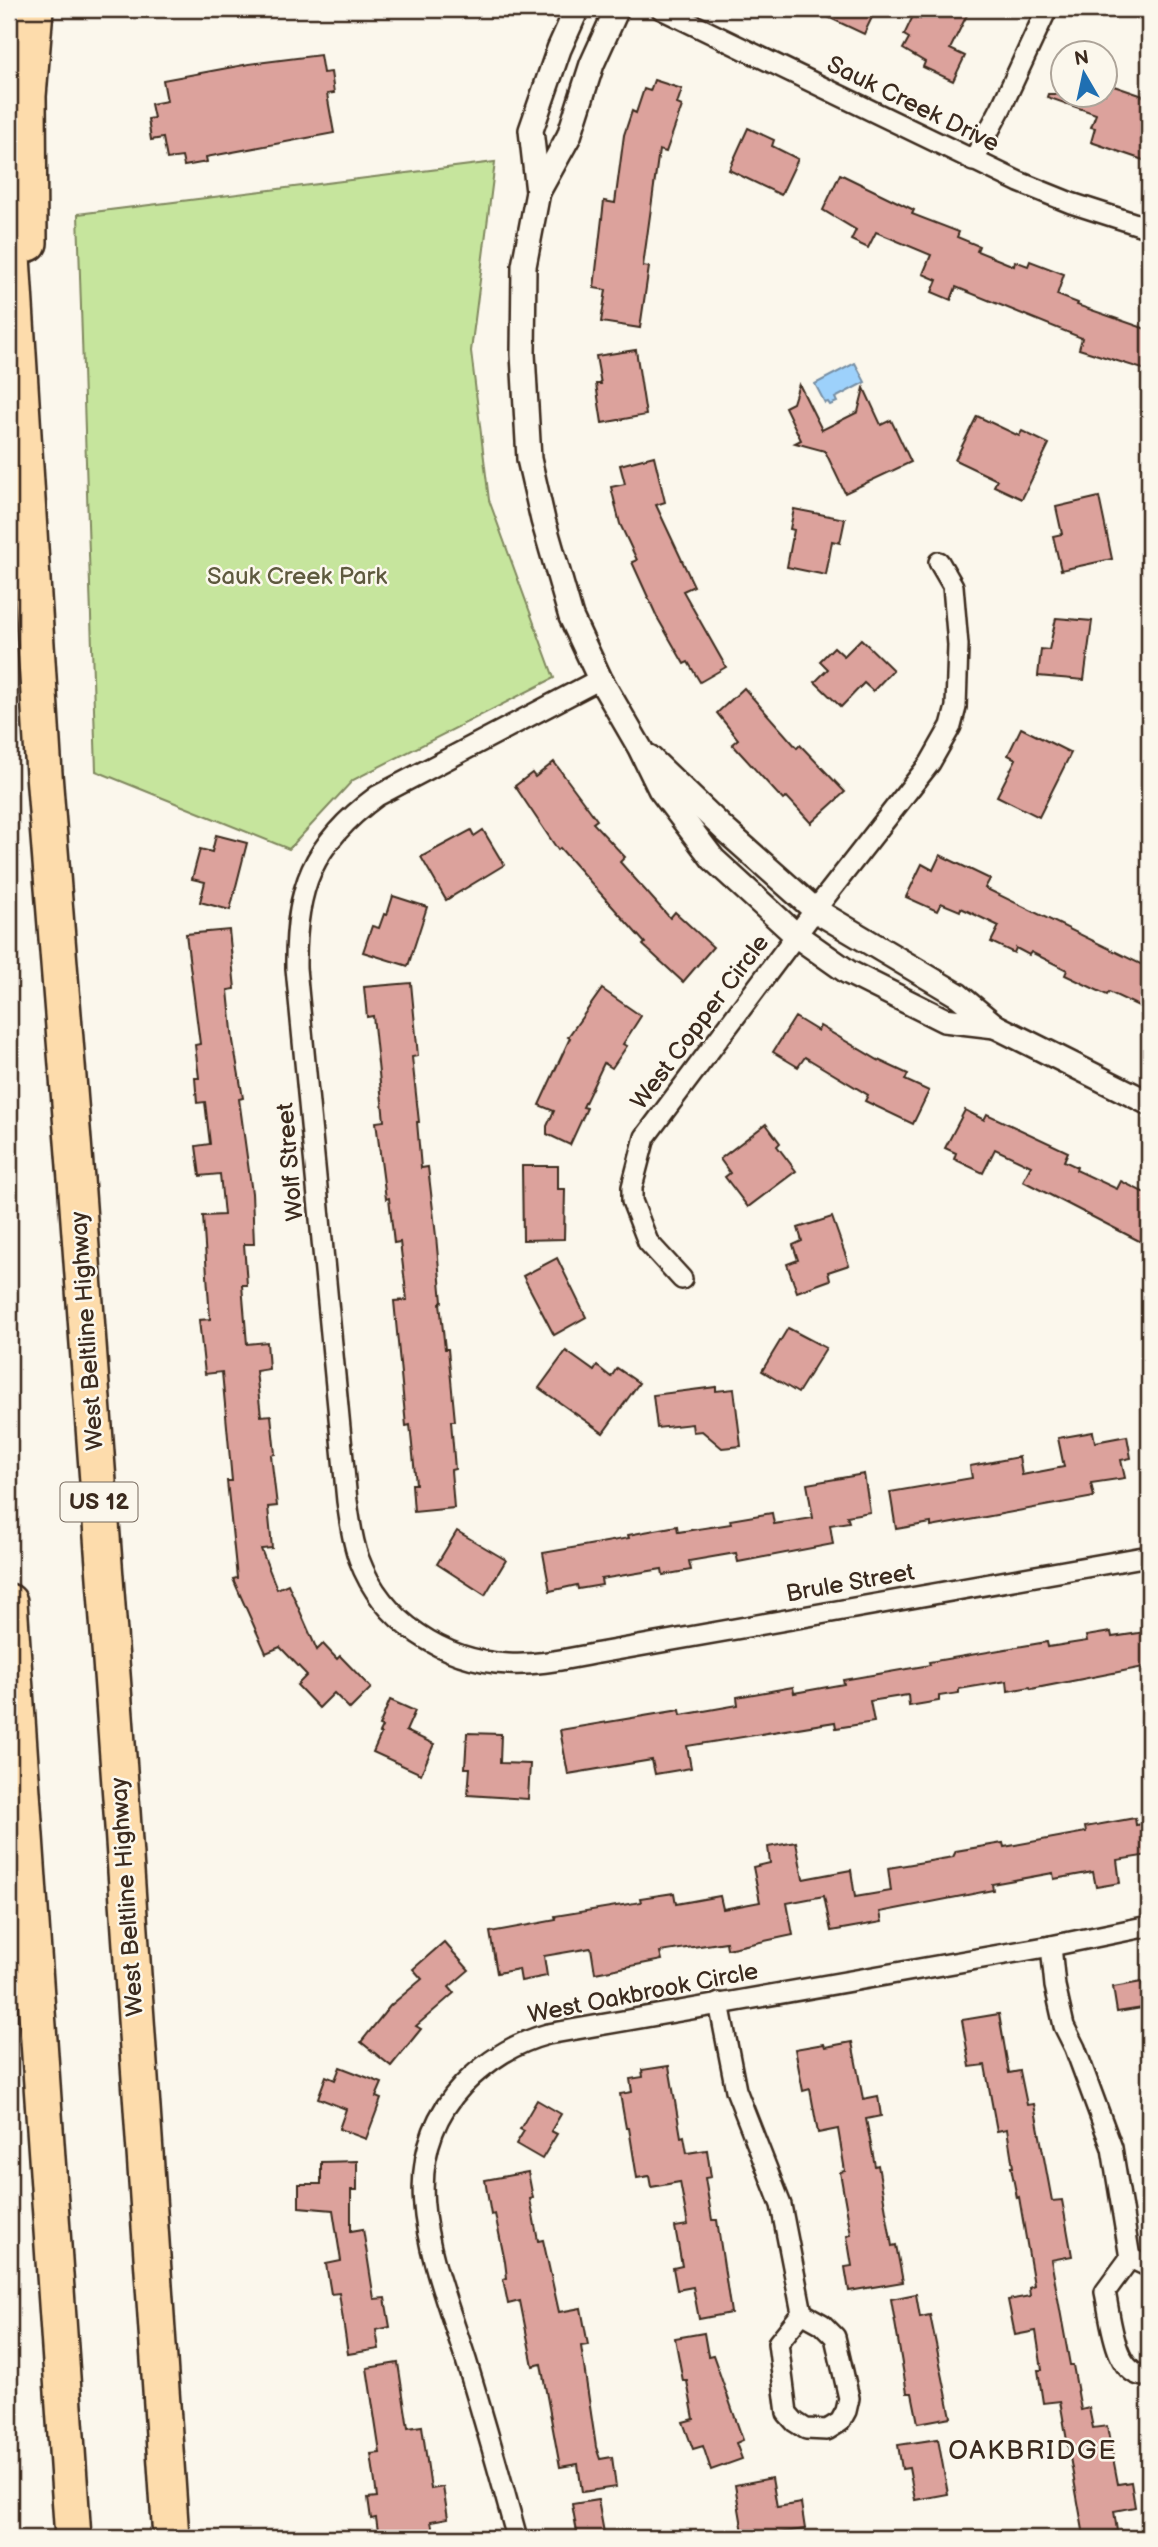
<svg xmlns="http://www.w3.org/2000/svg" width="1158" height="2547" font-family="'Balsamiq Sans',sans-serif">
<rect width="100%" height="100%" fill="#fbf7ec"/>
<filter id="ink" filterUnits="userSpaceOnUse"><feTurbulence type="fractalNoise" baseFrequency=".0143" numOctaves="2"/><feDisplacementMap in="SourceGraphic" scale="14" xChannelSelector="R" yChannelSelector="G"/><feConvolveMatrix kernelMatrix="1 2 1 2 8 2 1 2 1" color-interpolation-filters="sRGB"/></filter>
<g filter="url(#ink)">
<polygon fill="#c6e59d" stroke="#80885e" stroke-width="2" points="495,162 471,351 489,500 554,678 353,780 289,849 96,771 78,214"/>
<polygon fill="#9dd1fb" stroke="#768ea3" stroke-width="2" points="855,363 865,382 835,398 837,402 830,405 828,402 825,403 815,384"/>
<g fill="#dca29c" stroke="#3b2a1e" stroke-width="2">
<polygon points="811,9 876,9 864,34"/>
<polygon points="925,9 970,9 950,49 965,56 953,81 923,67 925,62 903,49 909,38 904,35 913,16 920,19"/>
<polygon points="320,55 323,73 331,72 334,93 327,94 334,133 206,157 207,162 184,166 182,157 167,159 163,138 151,140 148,119 154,118 151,104 167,101 163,80 249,64"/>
<polygon points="654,80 682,89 677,104 682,106 666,152 659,150 643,266 649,267 640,328 601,322 606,290 594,288 604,201 615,203 624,135 632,111 636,113 644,89 650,91"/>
<polygon points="1105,83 1149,98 1149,162 1091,142 1095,128 1091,127 1096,114 1047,97 1048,94 1105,94"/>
<polygon points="748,128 774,140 772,146 798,159 781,195 729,170"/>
<polygon points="840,174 914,210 912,214 959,232 957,237 979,246 977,251 1014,266 1015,261 1028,266 1030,261 1064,274 1057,295 1078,303 1077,305 1149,330 1149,371 1079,349 1082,338 956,287 951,300 932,292 937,280 923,274 931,255 876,232 868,248 851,240 856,230 823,210"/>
<polygon points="636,350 646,415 602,423 596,384 601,384 596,356"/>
<polygon points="799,384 822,430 858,412 864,388 881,425 891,420 911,462 845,493 825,451 795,443 801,440 785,407 793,403"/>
<polygon points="977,416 1019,436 1022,431 1049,444 1022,499 994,486 997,480 955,460"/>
<polygon points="654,456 665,502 656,505 694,586 683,591 726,667 700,682 688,662 684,664 657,617 632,562 637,560 620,524 611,487 625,484 620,465"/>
<polygon points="1099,497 1112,559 1061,570 1053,536 1062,534 1056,507"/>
<polygon points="794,509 845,519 840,543 832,541 826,575 787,567 794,530 790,529"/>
<polygon points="1056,618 1092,621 1084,680 1038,676 1041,649 1049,650"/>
<polygon points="861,639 893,670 873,691 864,683 841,707 815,682 828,669 820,661 834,647 844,656"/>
<polygon points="744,688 797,748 800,745 845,792 811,823 787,797 783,800 732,744 738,739 717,713"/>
<polygon points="1021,728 1071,753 1039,817 997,796 1016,759 1008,755"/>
<polygon points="554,762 597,820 593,823 625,857 620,862 670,918 675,912 713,947 683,982 643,945 645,943 560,848 558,850 515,786 532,773 535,777"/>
<polygon points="471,830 474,836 483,830 504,865 446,900 421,857"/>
<polygon points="216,835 247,843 230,910 200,902 205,882 192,879 200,849 212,852"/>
<polygon points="940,855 990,879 985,888 1149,968 1149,1011 1109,992 1107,995 1065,975 1067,970 1031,952 1029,955 1016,948 1014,953 991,942 999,926 961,908 960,911 941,903 937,911 906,897 922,864 933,870"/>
<polygon points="393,896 427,907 408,966 363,952 372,926 379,928 384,914 387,915"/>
<polygon points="229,930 235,989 228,990 233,1041 243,1098 239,1099 252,1193 254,1244 244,1244 247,1285 242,1285 247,1344 267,1342 269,1369 256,1371 261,1416 271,1415 275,1454 271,1455 277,1506 268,1507 272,1548 261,1549 277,1589 288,1584 317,1650 323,1644 337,1659 340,1656 371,1688 350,1709 334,1693 319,1708 297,1685 307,1675 280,1647 266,1653 233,1579 237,1578 227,1481 232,1481 222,1372 205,1374 199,1320 210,1319 203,1216 224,1215 220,1174 200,1176 196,1146 210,1144 205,1102 197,1103 195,1078 199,1078 195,1045 200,1044 186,934"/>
<polygon points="411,983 418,1056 412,1057 419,1122 417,1122 421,1168 428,1167 436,1236 442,1302 440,1303 445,1349 448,1349 455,1421 451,1421 455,1469 451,1470 454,1508 414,1512 412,1484 416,1484 410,1425 406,1426 394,1301 407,1300 400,1242 394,1243 389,1198 386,1199 376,1122 384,1121 373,1016 367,1017 364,987"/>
<polygon points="602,989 641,1016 623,1044 627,1046 612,1068 604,1063 583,1107 587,1108 570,1145 547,1134 547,1126 554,1111 539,1105 570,1038 568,1037"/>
<polygon points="795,1017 818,1031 820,1026 878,1060 908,1074 905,1080 929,1091 913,1124 865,1101 868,1095 805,1057 798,1067 773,1052"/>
<polygon points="965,1110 984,1120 987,1114 1068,1152 1064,1161 1077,1167 1076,1170 1117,1189 1121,1181 1149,1195 1149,1246 1023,1181 1031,1166 995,1149 983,1173 954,1159 956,1153 945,1148"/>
<polygon points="766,1124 780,1143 777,1146 796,1171 748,1207 725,1177 730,1173 720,1159"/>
<polygon points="522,1166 558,1166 558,1189 565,1189 564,1239 523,1240"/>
<polygon points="832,1217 849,1265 828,1272 830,1280 797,1292 787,1264 798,1260 793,1245 802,1241 798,1228"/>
<polygon points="557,1258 586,1317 554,1335 523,1276"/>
<polygon points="788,1328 826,1348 798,1393 762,1371"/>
<polygon points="566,1351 594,1371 597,1366 611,1377 617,1368 639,1383 603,1433 539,1388"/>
<polygon points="716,1387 716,1391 734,1389 741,1446 722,1448 702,1431 693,1432 692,1424 657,1428 653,1395"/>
<polygon points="1093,1432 1095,1442 1127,1436 1131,1458 1121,1460 1125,1478 1091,1483 1094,1497 931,1527 931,1523 896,1529 890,1492 972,1478 970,1466 1019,1457 1022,1475 1064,1467 1058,1438"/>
<polygon points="864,1474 870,1512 847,1516 849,1522 830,1525 833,1544 738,1562 736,1553 689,1561 691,1570 663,1575 662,1569 601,1579 602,1585 578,1589 577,1585 550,1591 543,1553 629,1538 628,1535 677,1526 678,1532 731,1524 730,1520 772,1513 774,1524 813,1518 807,1484"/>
<polygon points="457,1531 506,1560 485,1595 437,1564"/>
<polygon points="1111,1632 1112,1637 1146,1632 1149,1666 1031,1689 1030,1687 1008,1691 1007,1681 959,1689 959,1693 939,1696 939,1701 909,1706 908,1695 870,1701 874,1722 836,1728 835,1722 687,1746 691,1768 655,1774 652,1760 568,1774 560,1730 680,1710 681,1715 738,1705 737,1697 793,1687 794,1693 844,1684 843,1680 930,1665 929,1662 1047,1642 1048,1647 1087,1641 1086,1636"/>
<polygon points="390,1700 415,1711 406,1731 434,1744 421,1774 373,1752 381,1734 379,1733 382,1727 379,1726"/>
<polygon points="467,1733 501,1734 500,1763 530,1764 528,1799 468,1795 470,1768 465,1768"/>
<polygon points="1135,1818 1136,1825 1149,1823 1149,1855 1117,1860 1120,1883 1096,1887 1093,1872 1054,1879 1053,1873 992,1884 993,1890 880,1912 882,1922 831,1931 824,1896 787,1903 793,1935 727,1949 726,1942 660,1952 662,1960 595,1973 591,1948 544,1956 547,1976 521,1981 519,1969 497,1973 490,1932 556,1920 555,1916 641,1902 640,1898 674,1893 676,1904 720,1896 723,1909 760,1902 753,1867 770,1863 768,1847 796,1842 803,1879 851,1870 855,1897 891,1891 888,1868 953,1857 956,1851 1003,1843 1004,1847 1086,1832 1085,1827"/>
<polygon points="444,1942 469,1970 449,1987 454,1993 416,2026 421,2029 391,2066 361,2042 390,2006 422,1979 413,1969"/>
<polygon points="1142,1982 1142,1985 1149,1984 1149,2007 1117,2012 1113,1987"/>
<polygon points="999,2014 1009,2073 1020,2071 1027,2105 1034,2104 1052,2201 1062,2200 1072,2256 1051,2260 1070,2365 1073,2365 1081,2410 1089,2408 1093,2428 1107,2426 1118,2484 1131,2482 1135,2507 1114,2511 1117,2531 1084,2536 1060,2401 1043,2403 1038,2370 1042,2370 1036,2331 1015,2335 1008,2300 1030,2296 1029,2287 1034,2285 1019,2197 1017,2198 1011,2167 1013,2167 1007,2129 997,2131 985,2065 970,2067 962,2020"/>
<polygon points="852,2042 863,2099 878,2096 881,2116 866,2119 875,2166 878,2165 892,2246 896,2245 903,2282 849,2291 845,2267 852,2266 847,2236 851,2235 840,2172 845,2171 838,2129 818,2133 810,2089 803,2091 795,2049 824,2044 825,2047"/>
<polygon points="669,2066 681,2137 684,2136 687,2153 707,2150 711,2177 705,2178 712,2220 717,2220 731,2313 699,2319 693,2287 677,2290 673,2268 682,2266 675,2227 688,2225 680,2182 651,2187 649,2176 637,2178 629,2128 626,2128 620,2094 632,2092 630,2079 643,2077 642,2070"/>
<polygon points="340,2067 382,2083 376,2097 381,2099 366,2139 339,2129 346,2109 318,2098 326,2076 335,2080"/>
<polygon points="537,2100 561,2114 551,2131 557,2134 542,2159 516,2144 524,2131 520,2129"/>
<polygon points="357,2161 357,2190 351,2190 351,2231 363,2229 374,2299 385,2298 390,2327 376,2330 379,2349 348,2354 339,2293 331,2294 326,2264 341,2261 333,2210 299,2207 299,2184 321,2184 321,2162"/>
<polygon points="528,2172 533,2198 530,2199 538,2241 543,2240 559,2312 581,2308 588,2345 581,2346 596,2447 600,2459 612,2457 616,2487 582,2492 578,2464 560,2467 541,2364 533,2366 520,2301 508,2304 503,2279 507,2278 505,2262 495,2214 491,2215 485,2180"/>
<polygon points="916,2294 920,2317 930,2315 951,2417 918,2423 912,2393 907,2393 891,2299"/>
<polygon points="704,2333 708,2356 713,2355 743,2440 736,2443 742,2459 711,2470 703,2446 693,2449 683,2422 694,2419 687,2381 683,2381 675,2338"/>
<polygon points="398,2363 408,2428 422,2426 431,2489 443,2487 448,2518 431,2521 434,2538 386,2538 385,2530 378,2531 376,2518 371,2519 368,2498 377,2497 371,2454 380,2453 367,2368"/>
<polygon points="938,2439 948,2494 915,2500 909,2468 902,2469 898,2445"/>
<polygon points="772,2478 777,2507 801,2503 805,2529 744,2538 735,2485"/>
<polygon points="598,2500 605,2538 578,2538 572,2504"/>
</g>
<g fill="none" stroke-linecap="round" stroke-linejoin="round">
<g stroke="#3b2a1e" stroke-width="24">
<g id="minor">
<polyline points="661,9 1019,182 1071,203 1149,228"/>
<polyline points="973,161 1001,108 1047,9"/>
<path d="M 600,679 L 377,796 C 312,844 295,888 296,968 L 347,1501 C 350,1521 352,1541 359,1559 C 382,1621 443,1661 508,1664 C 538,1666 570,1658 599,1653 L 1149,1556"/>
<polyline points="682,1279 648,1242 632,1201 632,1187 645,1137 815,910 930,763 951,726 956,707 958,645 953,586 939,562"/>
<polyline points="1051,1946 1055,1986 1064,2026 1075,2048 1112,2148 1130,2258"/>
<polyline points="719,2003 736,2090 781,2205 802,2313"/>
<path d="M 1130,2258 L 1105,2292 C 1111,2318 1114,2379 1149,2376"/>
<polyline points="1130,2258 1149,2267"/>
<polygon points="802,2313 822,2324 835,2337 849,2398 846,2411 840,2422 827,2430 806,2429 795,2422 787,2413 778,2343"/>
<path d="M 517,2538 C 501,2479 484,2419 466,2360 C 438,2272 387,2165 463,2085 C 488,2060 514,2043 548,2034 L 1051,1946 L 1149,1926"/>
</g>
</g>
<g stroke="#3b2a1e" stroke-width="28">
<g id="tertiary">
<polyline points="577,9 559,49 531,130 538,192 524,266 523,354 529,459 543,520 571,617 600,679 640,748 660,789 713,859 797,936 848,972 944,1020 995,1026"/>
<polyline points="538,192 569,136 592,64 617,9"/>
<polyline points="649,757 726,831 815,910 958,995 995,1026 1149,1103"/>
</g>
</g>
<g stroke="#3b2a1e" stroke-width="40">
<g id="motorway">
<polyline points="9,208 44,774 76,1179 122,1812 171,2538"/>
<polyline points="29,243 28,96 35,9"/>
<polyline points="9,1602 73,2538"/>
</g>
</g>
<use href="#minor" stroke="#fbf7ec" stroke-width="19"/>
<use href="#tertiary" stroke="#fbf7ec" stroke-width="23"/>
<use href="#motorway" stroke="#fddcac" stroke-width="35"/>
</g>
</g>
<g text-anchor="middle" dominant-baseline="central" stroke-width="5" stroke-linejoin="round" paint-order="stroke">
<rect fill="#fbf7ec" stroke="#75685c" stroke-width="2" x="60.5" y="1482.5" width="77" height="39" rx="5"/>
<g font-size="23" font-weight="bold" fill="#3b2a1e">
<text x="99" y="1502">US 12</text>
</g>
<g font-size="24" fill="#3b2a1e" stroke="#fbf7ec">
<text transform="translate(913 104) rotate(26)">Sauk Creek Drive</text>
<text transform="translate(700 1022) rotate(-53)">West Copper Circle</text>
<text transform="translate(290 1162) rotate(-95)">Wolf Street</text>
<text transform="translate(87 1331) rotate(-94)">West Beltline Highway</text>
<text transform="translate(850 1583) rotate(-10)">Brule Street</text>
<text transform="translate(127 1897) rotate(-94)">West Beltline Highway</text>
<text transform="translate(643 1993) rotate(-11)">West Oakbrook Circle</text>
</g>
<g font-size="24" fill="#5e593e" stroke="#fbf7ec">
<text x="297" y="576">Sauk Creek Park</text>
</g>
<g font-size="26" letter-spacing="2" fill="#3b2a1e" stroke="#fbf7ec">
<text x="1033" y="2451">OAKBRIDGE</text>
</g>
</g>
<rect width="1158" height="2547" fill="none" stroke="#fbf7ec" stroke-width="35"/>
<rect x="18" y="18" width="1123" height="2512" fill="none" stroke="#3b2a1e" stroke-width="2.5" filter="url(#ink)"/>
<g transform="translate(1084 74) rotate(351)"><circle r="33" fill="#fbf7ec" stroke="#aea59a" stroke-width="2"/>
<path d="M0-5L12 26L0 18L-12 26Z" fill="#1f6fb2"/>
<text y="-10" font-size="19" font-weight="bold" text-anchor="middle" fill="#3b2a1e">N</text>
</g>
</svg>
